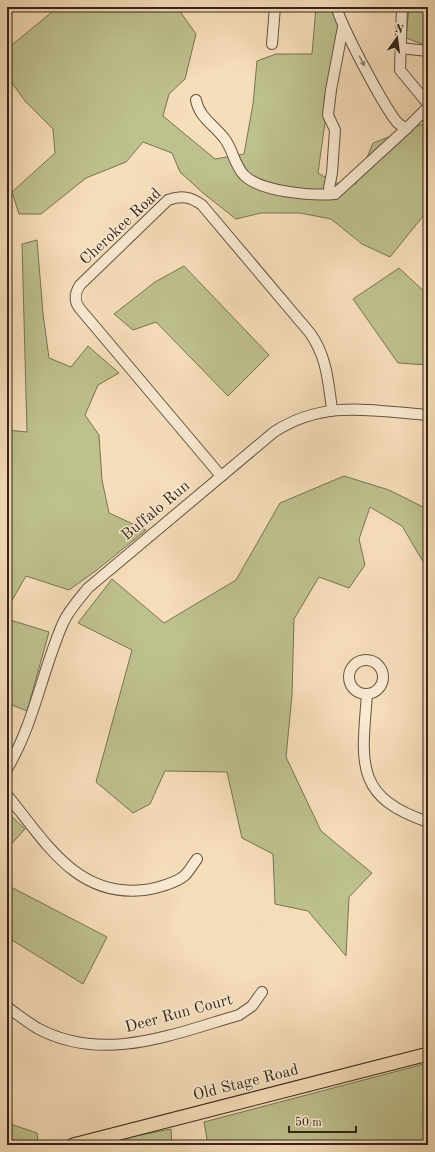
<svg xmlns="http://www.w3.org/2000/svg" width="435" height="1152" font-family="'Old Standard TT',serif">
<rect width="100%" height="100%" fill="#f7debb"/>
<filter id="stains"><feTurbulence type="fractalNoise" baseFrequency=".005" numOctaves="4"/><feColorMatrix values="0 0 0 0 .2 0 0 0 0 .09 0 0 0 0 .02 0 0 0 .5 -.17"/></filter>
<radialGradient id="worn" r=".72"><stop offset=".6" stop-color="#630" stop-opacity="0"/><stop offset="1" stop-color="#630" stop-opacity=".3"/></radialGradient>
<g fill="#bec18e" stroke="#787352">
<polygon points="58,7 179,7 179,10 196,34 185,79 169,94 163,116 215,159 244,154 253,104 257,61 276,54 312,54 316,7 341,7 318,173 335,183 356,184 373,143 428,122 428,210 390,257 362,244 331,219 300,213 261,213 236,219 203,193 180,172 172,153 143,142 126,162 86,178 41,214 19,214 12,192 55,153 53,129 25,101 7,76 7,49"/>
<polygon points="409,7 428,7 428,46 406,38"/>
<polygon points="37,240 43,314 49,358 71,367 88,346 119,373 98,385 85,415 99,435 102,480 109,513 146,530 97,570 69,590 26,576 7,609 7,430 27,432 22,244"/>
<polygon points="184,266 269,355 228,396 156,322 133,330 114,314 155,282"/>
<polygon points="399,268 428,295 428,365 398,363 353,299"/>
<polygon points="344,476 389,490 425,508 428,507 428,570 402,526 370,507 359,539 365,565 349,588 319,577 294,619 292,695 286,757 321,831 372,873 349,897 346,956 308,911 275,904 273,854 242,838 227,772 165,771 150,804 133,813 96,782 132,650 78,623 112,579 164,623 236,580 280,503"/>
<polygon points="7,619 49,632 27,711 7,703"/>
<polygon points="7,812 25,829 7,849"/>
<polygon points="7,887 11,887 107,937 83,984 7,937"/>
<polygon points="428,1063 428,1145 208,1145 204,1122"/>
<polygon points="7,1123 37,1133 38,1143 26,1145 7,1145"/>
<polygon points="171,1129 172,1145 114,1145 120,1139"/>
</g>
<g fill="none" stroke-linecap="round" stroke-linejoin="round">
<g stroke="#645340" stroke-width="12">
<g id="minor">
<path d="M 337,7 C 336,17 389,117 399,124 C 401,126 405,127 407,128 L 428,107"/>
<polyline points="402,7 400,70 428,104"/>
<polyline points="343,27 331,90 328,115 335,130 332,173 329,188 335,194 407,128"/>
<polyline points="272,44 275,7"/>
<polyline points="400,48 428,51"/>
<path d="M 196,100 C 199,117 214,125 224,138 C 233,149 234,165 244,175 C 260,192 313,196 335,194"/>
<path d="M 221,476 L 81,310 C 74,302 74,294 80,285 L 168,200 C 182,195 191,197 202,205 L 310,333 C 327,357 328,381 332,409"/>
<circle cx="366" cy="677" r="17"/>
<path d="M 367,694 C 362,761 353,797 428,822"/>
<path d="M 7,769 C 34,724 42,671 63,623 C 69,610 79,599 88,588 L 274,432 C 325,399 371,411 428,415"/>
<path d="M 7,795 C 45,841 76,898 144,890 C 154,889 176,883 184,876 C 189,872 193,864 197,859"/>
<path d="M 7,1007 C 17,1014 27,1022 37,1028 C 103,1064 173,1034 239,1015 L 252,1006 L 262,992"/>
</g>
</g>
<g stroke="#332517" stroke-width="15">
<polyline id="major" points="73,1145 428,1054"/>
</g>
<use href="#minor" stroke="#faead3" stroke-width="10"/>
<use href="#major" stroke="#f7debb" stroke-width="13"/>
</g>
<defs><path id="oneway-solid" d="M-6-.8H1V-3.2L6.5 0L1 3.2V.8H-6Z"/></defs>
<use fill="#968875" href="#oneway-solid" transform="translate(362 61) rotate(62)"/>
<g text-anchor="middle" dominant-baseline="central" stroke-width="3" stroke-linejoin="round" paint-order="stroke">
<g font-size="16" fill="#332517" stroke="#faead3">
<text transform="translate(121 227) rotate(-43)">Cherokee Road</text>
<text transform="translate(156 511) rotate(-40)">Buffalo Run</text>
<text transform="translate(179 1014) rotate(-15)">Deer Run Court</text>
<text transform="translate(246 1083) rotate(-14)">Old Stage Road</text>
</g>
</g>
<rect width="435" height="1152" fill="none" stroke="#f7debb" stroke-width="24"/>
<rect x="8" y="8" width="419" height="1136" fill="none" stroke="#332517" stroke-width="2"/>
<rect x="12" y="12" width="411" height="1128" fill="none" stroke="#332517"/>
<g transform="translate(397 38) rotate(14)" stroke="#faead3" stroke-width="3" paint-order="stroke">
<path d="M0-3L7 15L0 10L-7 15Z" fill="#332517"/>
<text y="-6" font-size="11" font-weight="bold" text-anchor="middle" fill="#332517">N</text>
</g>
<path d="M289 1126v6h67v-6" fill="none" stroke="#332517" stroke-width="2"/>
<text x="295" y="1126" font-size="12" fill="#332517" stroke="#faead3" stroke-width="3" paint-order="stroke">50 m</text>
<rect width="100%" height="100%" filter="url(#stains)"/>
<rect width="100%" height="100%" fill="url(#worn)"/>
</svg>
